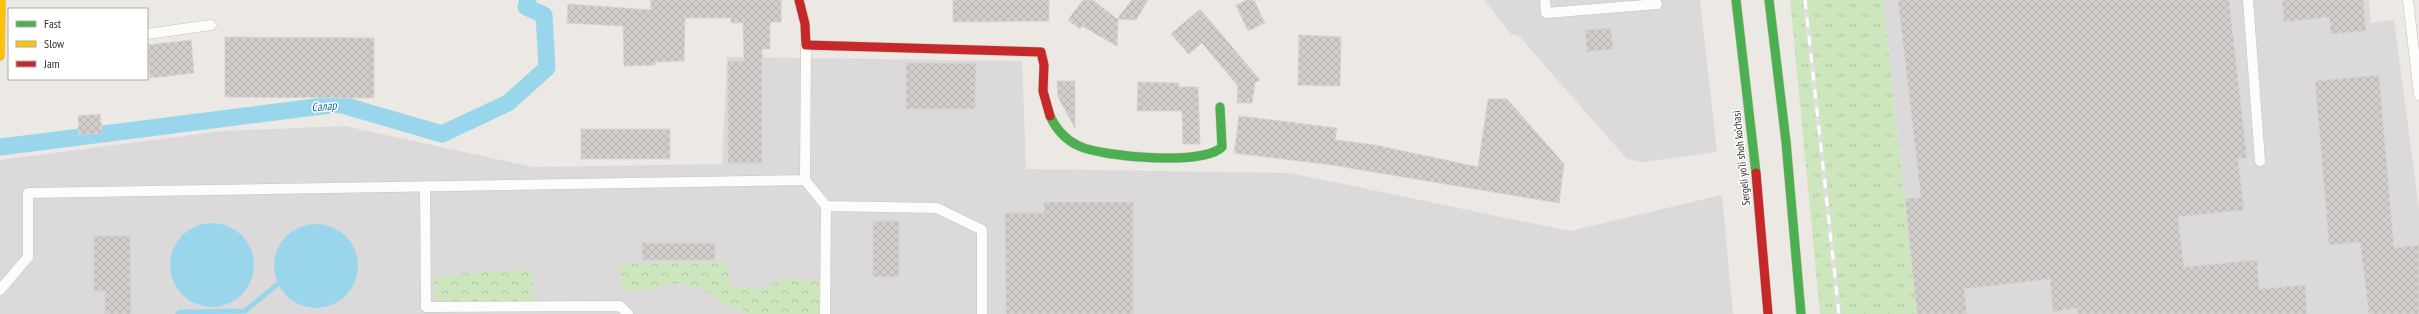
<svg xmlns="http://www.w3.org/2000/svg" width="2419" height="314" font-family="'PT Sans Narrow',sans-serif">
<defs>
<pattern id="grass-tufts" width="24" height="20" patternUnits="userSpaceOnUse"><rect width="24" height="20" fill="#cee6be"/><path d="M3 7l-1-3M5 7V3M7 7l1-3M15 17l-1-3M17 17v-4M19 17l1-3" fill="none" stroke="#b1c6a4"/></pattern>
<pattern id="forest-crowns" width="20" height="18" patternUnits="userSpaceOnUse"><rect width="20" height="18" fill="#cee6be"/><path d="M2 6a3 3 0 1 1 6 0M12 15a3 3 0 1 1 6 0" fill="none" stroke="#b1c6a4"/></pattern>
<pattern id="building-cross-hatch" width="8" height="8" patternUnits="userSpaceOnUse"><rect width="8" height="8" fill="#d1cecb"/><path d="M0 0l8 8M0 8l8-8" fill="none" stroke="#b4b1af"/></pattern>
</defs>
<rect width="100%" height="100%" fill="#ece8e4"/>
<g fill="#dcd9db">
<polygon points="1484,0 1700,0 1717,152 1643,162 1627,159 1519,36 1511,34"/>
<polygon points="1883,0 2369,0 2371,23 2394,20 2419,209 2419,314 1917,314"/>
<polygon points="727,57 1022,61 1026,169 1290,173 1570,231 1722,195 1733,314 0,314 0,160 223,131 345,126 533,167 722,164"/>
</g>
<polygon fill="url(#grass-tufts)" points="1790,0 1883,0 1917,314 1820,314"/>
<g fill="url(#forest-crowns)">
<polygon points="726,262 730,286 760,289 784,278 820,281 820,314 746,314 744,311 725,304 702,289 674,283 648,291 623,291 620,264"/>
<polygon points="532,270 535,306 434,300 434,278 467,273"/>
</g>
<g fill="#99d6ec">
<circle cx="212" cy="265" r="42"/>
<circle cx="316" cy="266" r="42"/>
</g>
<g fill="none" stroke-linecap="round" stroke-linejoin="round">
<polyline stroke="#99d6ec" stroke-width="5" points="178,314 181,312 245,311 278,284"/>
<polyline stroke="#99d6ec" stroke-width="17" points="0,147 339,104 442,134 508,103 547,68 544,15 526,7 528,0"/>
</g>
<g fill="url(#building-cross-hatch)" stroke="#d7d4d0">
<polygon points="651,0 781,0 781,22 770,22 770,49 762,49 762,163 728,163 728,61 744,61 743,23 731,23 731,18 685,18 684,61 655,62 655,65 624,66 623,26 567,23 568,4 651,10"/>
<polygon points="953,0 1049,0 1049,21 953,22"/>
<polygon points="1083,0 1093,0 1117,19 1132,0 1148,0 1136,20 1118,19 1117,46 1082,26 1080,29 1068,20"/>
<polygon points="1247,0 1254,0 1265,23 1248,31 1236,5"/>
<polygon points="1898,0 2229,0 2247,158 2238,159 2244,210 2178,217 2184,267 2257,260 2259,289 2305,285 2307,314 2078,314 2077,308 2053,312 2050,279 1964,289 1967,314 1917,314 1905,198 1921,198"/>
<polygon points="2282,0 2363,0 2366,31 2331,34 2329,17 2284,22"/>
<polygon points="1200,9 1260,80 1255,83 1252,103 1237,103 1238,86 1202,43 1189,54 1171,34"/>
<polygon points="1611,28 1613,49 1587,52 1585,30"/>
<polygon points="1299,35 1341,37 1340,86 1298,85"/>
<polygon points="225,37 374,38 374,98 225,97"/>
<polygon points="191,40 194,73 150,78 147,45"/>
<polygon points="906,63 976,63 975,109 906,109"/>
<polygon points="2379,75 2394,248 2419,245 2419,314 2369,314 2360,242 2329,245 2315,81"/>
<polygon points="1057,81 1075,81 1075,128 1058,97"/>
<polygon points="1138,82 1179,83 1179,87 1198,87 1200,144 1183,144 1182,111 1137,111"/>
<polygon points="1488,99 1507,99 1564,164 1559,203 1332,165 1234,153 1239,116 1337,128 1335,140 1375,145 1478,167"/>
<polygon points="100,114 102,133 79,135 78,116"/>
<rect x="581" y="129" width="89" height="30"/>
<polygon points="1044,202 1133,202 1133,314 1006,314 1005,213 1044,213"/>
<rect x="873" y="221" width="26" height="56"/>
<polygon points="94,236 130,236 131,314 105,314 105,291 94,291"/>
<rect x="642" y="243" width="73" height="17"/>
</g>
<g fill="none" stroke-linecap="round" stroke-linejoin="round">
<g stroke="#c5c4c5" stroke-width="11">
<g id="lane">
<polyline points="1545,0 1546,13 1657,4"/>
<polyline points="2248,0 2260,161"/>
<polyline points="2408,0 2419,95"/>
<polyline points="147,34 211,25"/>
<polyline points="805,180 826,206 937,208 982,230 982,314"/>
<polyline points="425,186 426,307 620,306 628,314"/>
<polyline points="0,290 28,257 28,193 805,180 806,45"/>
<polyline points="825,314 826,206"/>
</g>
</g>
<g stroke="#c5c4c5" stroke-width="10">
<g id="fast">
<polyline points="1736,0 1756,173"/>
<polyline points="1769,0 1786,142 1801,314"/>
<path d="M 1050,116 C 1056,129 1066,140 1079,146 C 1103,157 1203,166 1222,147 L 1220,107"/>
</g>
</g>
<g stroke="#c5c4c5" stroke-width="10">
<polyline id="slow" points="0,56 1,0"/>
</g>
<g stroke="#c5c4c5" stroke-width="10">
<g id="jam">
<polyline points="799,0 805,24 806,45 1041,52 1044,65 1043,91 1050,116"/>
<polyline points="1756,173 1768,314"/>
</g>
</g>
<use href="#lane" stroke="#fcfcfb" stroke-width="10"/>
<use href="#fast" stroke="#4caf50" stroke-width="9"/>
<use href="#slow" stroke="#ffc107" stroke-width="9"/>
<use href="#jam" stroke="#c62828" stroke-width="9"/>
<g stroke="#dfdfe1" stroke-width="4.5">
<polyline id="rail" points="1805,0 1839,314"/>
</g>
<use href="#rail" stroke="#fff" stroke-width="3" stroke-dasharray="9" stroke-linecap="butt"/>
</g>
<g text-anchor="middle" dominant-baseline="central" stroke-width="3" stroke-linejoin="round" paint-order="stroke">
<g font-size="11" fill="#2e2e2e" stroke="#fff">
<text transform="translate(1741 158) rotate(-96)">Sergeli yo‘li shoh ko‘chasi</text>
</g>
<g font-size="12" font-style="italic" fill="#0d6fa3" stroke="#fff">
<text transform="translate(324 106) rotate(-5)">Салар</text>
</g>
</g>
<rect x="8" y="8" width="140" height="72" fill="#ffffff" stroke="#ababab"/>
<rect x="16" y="21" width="20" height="6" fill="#4caf50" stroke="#ababab"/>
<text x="44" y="28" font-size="12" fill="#2e2e2e">Fast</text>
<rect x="16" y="41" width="20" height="6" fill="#ffc107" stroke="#ababab"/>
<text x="44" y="48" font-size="12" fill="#2e2e2e">Slow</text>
<rect x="16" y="61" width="20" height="6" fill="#c62828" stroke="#ababab"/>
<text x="44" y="68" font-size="12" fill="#2e2e2e">Jam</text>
</svg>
